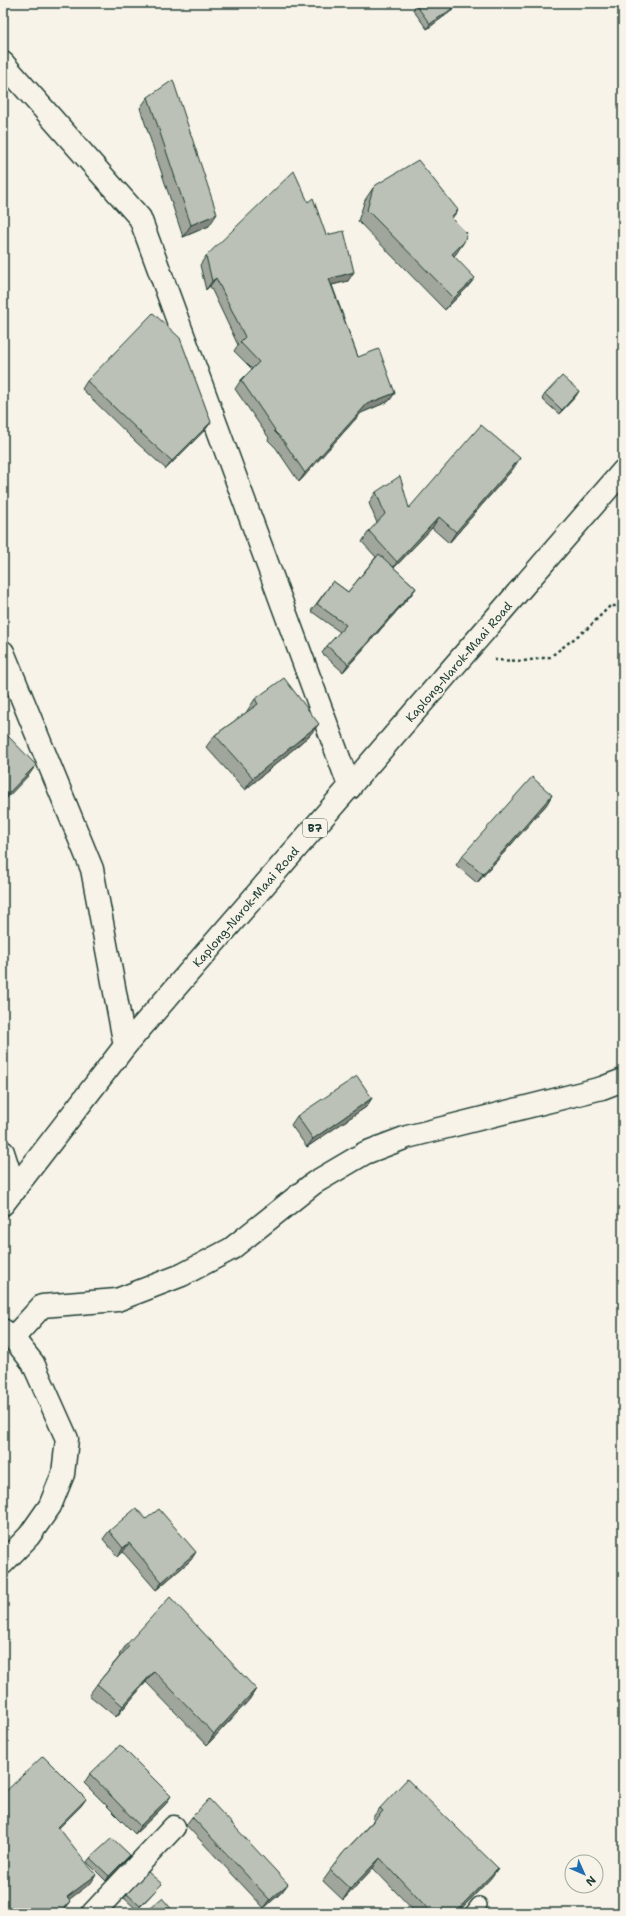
<svg xmlns="http://www.w3.org/2000/svg" width="626" height="1916" font-family="'Shantell Sans',sans-serif">
<rect width="100%" height="100%" fill="#f7f3e8"/>
<filter id="ink" filterUnits="userSpaceOnUse"><feTurbulence type="fractalNoise" baseFrequency=".025" numOctaves="2"/><feDisplacementMap in="SourceGraphic" scale="8" xChannelSelector="R" yChannelSelector="G"/><feConvolveMatrix kernelMatrix="1 2 1 2 8 2 1 2 1" color-interpolation-filters="sRGB"/></filter>
<g filter="url(#ink)">
<g fill="none" stroke-linecap="round" stroke-linejoin="round">
<g stroke="#1f3d34" stroke-width="18">
<polyline id="lane" points="473,1913 479,1905"/>
</g>
<g stroke="#1f3d34" stroke-width="25">
<g id="street">
<polyline points="3,63 140,218 350,788"/>
<polyline points="3,652 92,869 125,1046"/>
<polyline points="3,1152 15,1190"/>
<polyline points="3,1330 13,1338 33,1363 67,1439 63,1474 50,1506 29,1536 3,1563"/>
<polyline points="13,1338 42,1306 117,1300 182,1275 231,1249 314,1183 365,1153 407,1137 602,1088 623,1080"/>
<polyline points="93,1913 174,1827"/>
</g>
</g>
<g stroke="#1f3d34" stroke-width="25">
<polyline id="highway" points="3,1204 125,1046 623,471"/>
</g>
<polyline stroke="#1f3d34" stroke-width="2.5" stroke-dasharray="3 3" stroke-linecap="butt" points="494,660 524,661 550,657 588,628 610,606 623,606"/>
<use href="#lane" stroke="#f7f3e8" stroke-width="15"/>
<use href="#street" stroke="#f7f3e8" stroke-width="22"/>
<use href="#highway" stroke="#f7f3e8" stroke-width="22"/>
</g>
<g fill="#a1a69d" stroke="#1f3d34">
<polygon points="416,5 454,9 427,29 413,10"/>
<polygon points="148,97 209,226 183,237 140,108"/>
<polygon points="373,188 452,218 456,254 454,256 466,289 445,310 358,221 365,200"/>
<polygon points="308,202 326,235 348,281 332,285 358,357 395,393 389,401 361,413 299,482 276,448 268,440 269,438 235,389 241,380 252,369 234,351 238,345 210,286 206,290 200,265 206,256"/>
<polygon points="87,381 211,422 205,430 166,469 136,442 82,389"/>
<polygon points="545,394 576,396 559,414 542,399"/>
<polygon points="513,469 449,543 432,528 394,568 416,588 411,595 343,672 322,653 327,646 340,632 311,611 333,581 348,592 376,557 362,542 369,531 377,523 369,503 376,492 409,508"/>
<polygon points="255,699 310,735 245,790 206,747 215,735 247,712 247,711"/>
<polygon points="547,804 477,883 456,865 462,856"/>
<polygon points="372,1098 366,1107 307,1147 291,1125 297,1116"/>
<polygon points="146,1519 191,1560 156,1590 123,1552 118,1557 103,1539 109,1531"/>
<polygon points="127,1644 256,1689 249,1700 207,1745 146,1682 116,1717 89,1695 97,1684 120,1656 119,1655"/>
<polygon points="90,1774 165,1805 135,1834 84,1783"/>
<polygon points="380,1808 491,1878 457,1913 416,1913 373,1868 343,1900 323,1881 343,1853 374,1820 372,1818"/>
<polygon points="192,1817 282,1892 264,1908 186,1825"/>
<polygon points="130,1855 127,1859 106,1881 87,1862 90,1858"/>
<polygon points="162,1884 158,1888 137,1910 124,1898 127,1894"/>
</g>
<g fill="#83877f" stroke="#1f3d34">
<polygon points="457,5 454,9 427,29 430,24"/>
<polygon points="458,210 450,221 451,217"/>
<polygon points="217,214 209,226 183,237 191,225"/>
<polygon points="464,242 456,254 444,266 452,254"/>
<polygon points="354,272 348,281 323,287 329,279"/>
<polygon points="216,278 210,286 206,290 212,281"/>
<polygon points="475,278 466,289 445,310 454,298"/>
<polygon points="579,391 576,396 559,414 562,410"/>
<polygon points="395,393 389,401 361,413 299,482 305,473 367,404"/>
<polygon points="211,422 205,430 166,469 172,461"/>
<polygon points="520,458 513,469 449,543 456,532"/>
<polygon points="439,517 432,528 390,572 397,562"/>
<polygon points="416,588 411,595 343,672 348,664"/>
<polygon points="319,724 310,735 245,790 253,778"/>
<polygon points="36,765 29,775 3,802 3,799"/>
<polygon points="552,795 547,804 477,883 483,874"/>
<polygon points="372,1098 366,1107 307,1147 313,1139"/>
<polygon points="129,1543 123,1552 118,1557 123,1548"/>
<polygon points="196,1552 191,1560 156,1590 162,1582"/>
<polygon points="154,1671 146,1682 116,1717 123,1706"/>
<polygon points="256,1689 249,1700 207,1745 214,1734"/>
<polygon points="171,1796 165,1805 135,1834 140,1826"/>
<polygon points="86,1799 81,1806 53,1834 58,1827"/>
<polygon points="130,1855 127,1859 106,1881 109,1876"/>
<polygon points="380,1858 373,1868 343,1900 350,1889"/>
<polygon points="498,1868 491,1878 457,1913 464,1903"/>
<polygon points="96,1875 91,1883 62,1905 67,1897"/>
<polygon points="288,1884 282,1892 264,1908 270,1900"/>
<polygon points="71,1901 66,1908 61,1913 60,1913"/>
</g>
<g fill="#bbc1b6" stroke="#1f3d34">
<polygon points="419,3 456,3 457,5 430,24 416,5"/>
<polygon points="173,80 217,214 191,225 148,97"/>
<polygon points="418,160 458,210 451,217 467,233 464,242 452,254 475,278 454,298 367,210 373,188 376,185"/>
<polygon points="294,171 308,202 313,198 326,235 344,231 354,272 329,279 358,357 379,349 395,393 367,404 305,473 282,439 274,431 275,430 241,380 259,362 240,342 245,337 216,278 212,281 206,256"/>
<polygon points="153,313 180,338 211,422 172,461 142,434 87,381"/>
<polygon points="562,376 579,391 562,410 545,394"/>
<polygon points="481,425 520,458 456,532 439,517 397,562 369,531 385,514 376,492 400,476 409,508"/>
<polygon points="379,554 416,588 348,664 327,646 346,625 317,604 333,581 348,592"/>
<polygon points="284,678 319,724 253,778 215,735 258,704 255,699"/>
<polygon points="8,736 36,765 3,799 3,741"/>
<polygon points="532,777 552,795 483,874 462,856"/>
<polygon points="357,1076 372,1098 313,1139 297,1116"/>
<polygon points="136,1508 146,1519 159,1509 196,1552 162,1582 129,1543 123,1548 109,1531"/>
<polygon points="170,1597 256,1689 214,1734 154,1671 123,1706 97,1684 129,1646 127,1644"/>
<polygon points="120,1745 171,1796 140,1826 90,1774"/>
<polygon points="43,1756 86,1799 58,1827 96,1875 67,1897 71,1901 60,1913 3,1913 3,1794"/>
<polygon points="407,1779 498,1868 464,1903 457,1913 432,1913 380,1858 350,1889 330,1870 343,1853 383,1811 380,1808"/>
<polygon points="209,1799 288,1884 270,1900 192,1817"/>
<polygon points="112,1838 130,1855 109,1876 90,1858"/>
<polygon points="148,1872 162,1884 140,1906 127,1894"/>
<polygon points="162,1898 175,1913 144,1913"/>
</g>
</g>
<g text-anchor="middle" dominant-baseline="central" stroke-width="3" stroke-linejoin="round" paint-order="stroke">
<rect fill="#f7f3e8" stroke="#60746a" stroke-width="1" x="303" y="819" width="24" height="18" rx="3"/>
<g font-size="11" font-weight="bold" fill="#1f3d34">
<text x="315" y="828">B7</text>
</g>
<g font-size="12" fill="#1f3d34" stroke="#f7f3e8">
<text transform="translate(459 662) rotate(-49)">Kaplong-Narok-Maai Road</text>
<text transform="translate(246 907) rotate(-49)">Kaplong-Narok-Maai Road</text>
</g>
</g>
<rect width="626" height="1916" fill="none" stroke="#f7f3e8" stroke-width="16"/>
<rect x="8" y="8" width="610" height="1900" fill="none" stroke="#1f3d34" stroke-width="1.5" filter="url(#ink)"/>
<g transform="translate(584 1874) rotate(135)"><circle r="19" fill="#f7f3e8" stroke="#a1aaa0"/>
<path d="M0-3L7 15L0 10L-7 15Z" fill="#1f6fb2"/>
<text y="-6" font-size="11" font-weight="bold" text-anchor="middle" fill="#1f3d34">N</text>
</g>
</svg>
